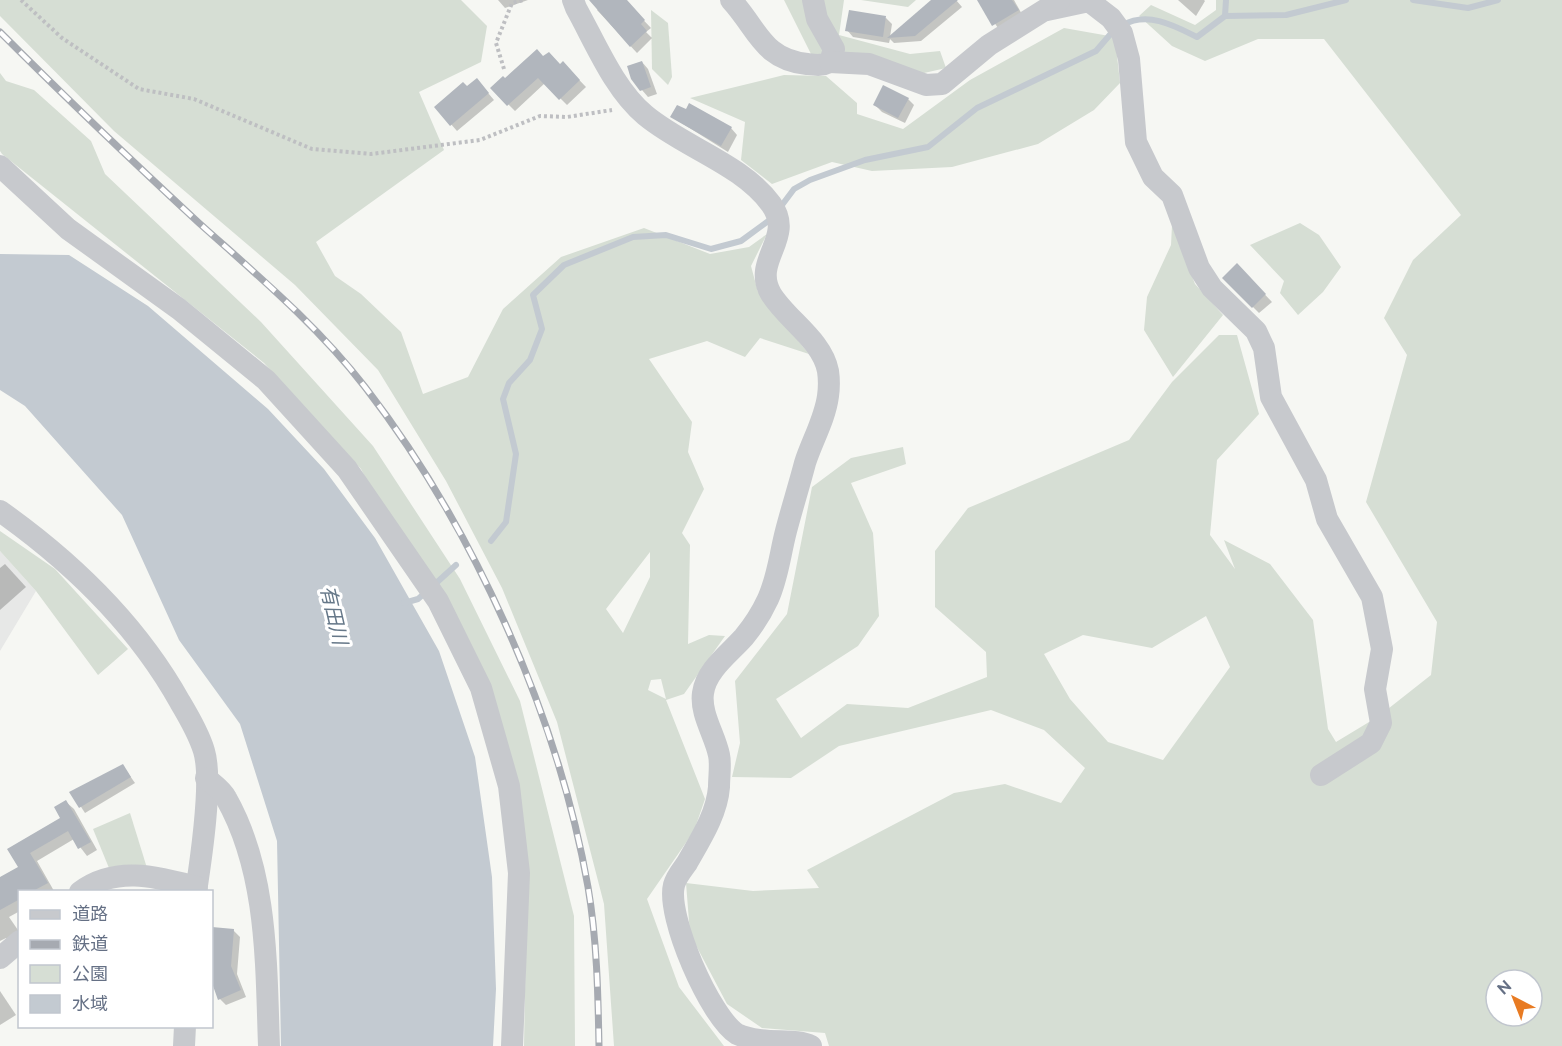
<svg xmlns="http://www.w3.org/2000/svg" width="1562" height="1046" font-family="Raleway,'Noto Sans JP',sans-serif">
<rect width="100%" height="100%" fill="#f6f7f3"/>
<polygon fill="#e7e8e7" points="0,551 36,591 0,651"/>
<g fill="#d6ded4" fill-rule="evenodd">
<path d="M 0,0 L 461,0 L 487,26 L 481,62 L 419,92 L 444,150 L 316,242 L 335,276 L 361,294 L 401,332 L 423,394 L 468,377 L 503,309 L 561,257 L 644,228 L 710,254 L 749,247 L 767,234 L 751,266 L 758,292 L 809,354 L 760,338 L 745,357 L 707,341 L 649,359 L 692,422 L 688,452 L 704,489 L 682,533 L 690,545 L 688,644 L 709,635 L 725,636 L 684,694 L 666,700 L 705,799 L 694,831 L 647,899 L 679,987 L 724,1046 L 614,1046 L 604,904 L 557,722 L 502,588 L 446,481 L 378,370 L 295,285 L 114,131 L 0,16 ZM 650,552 L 650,577 L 623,633 L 606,609 ZM 661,679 L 666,699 L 648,690 L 651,680 Z"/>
<polygon points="784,0 844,0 839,35 910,54 940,51 946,68 911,76 811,54"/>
<polygon points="861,0 916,0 908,7"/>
<path d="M 1216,0 L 1562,0 L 1562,1046 L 829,1046 L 825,1033 L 762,1028 L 727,1004 L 690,934 L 686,883 L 753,891 L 819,888 L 807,870 L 954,793 L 1005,784 L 1061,803 L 1085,768 L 1044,730 L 991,710 L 839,746 L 791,778 L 732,777 L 740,743 L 735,681 L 787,614 L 812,487 L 851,458 L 903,447 L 906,464 L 851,483 L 873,533 L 879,616 L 858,646 L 776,699 L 801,738 L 847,704 L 908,708 L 987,677 L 986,652 L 935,607 L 935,551 L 968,508 L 1129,440 L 1172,382 L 1219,335 L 1237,335 L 1259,414 L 1217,460 L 1210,535 L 1235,569 L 1224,540 L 1270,564 L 1313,620 L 1328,729 L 1336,742 L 1379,716 L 1431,675 L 1437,622 L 1366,502 L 1407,355 L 1384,318 L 1413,260 L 1461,215 L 1324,39 L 1258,39 L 1205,61 L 1172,46 L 1139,16 L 1151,5 L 1195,25 L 1216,10 ZM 1206,616 L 1230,667 L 1163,760 L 1108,742 L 1070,699 L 1044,654 L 1083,635 L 1152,648 ZM 1496,980 L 1532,980 L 1532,1016 L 1496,1016 Z"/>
<polygon points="651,10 668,23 672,77 668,85 652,69"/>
<polygon points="1064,28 1115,37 1120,83 1094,110 1038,144 952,167 872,171 832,162 772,184 741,160 745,122 690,98 784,75 826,76 857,103 857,114 903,129 970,80"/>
<polygon points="0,73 6,81 34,90 91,141 105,174 261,322 373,446 460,579 520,701 574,916 575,1046 524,1046 527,880 518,786 361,469 264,363 2,154 0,151"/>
<polygon points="1300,223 1319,235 1341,267 1323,292 1298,315 1280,293 1284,281 1250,245"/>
<polygon points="1172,225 1195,284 1223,315 1173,377 1144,330 1147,297 1171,245"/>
<polygon points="0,531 55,569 128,649 98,675 36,591 0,551"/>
<polygon points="130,813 147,868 109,868 93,829"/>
</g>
<polygon fill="#c3cad1" points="0,254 69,255 148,306 268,409 324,469 375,538 439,651 475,757 492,877 496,989 493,1046 281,1046 277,841 240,724 179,640 122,515 25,406 0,390"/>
<g fill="#0003">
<polygon points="498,0 528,0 505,8"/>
<polygon points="608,0 631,7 651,28 646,32 652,38 637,53 597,10"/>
<polygon points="933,0 956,0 962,7 921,41 894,43 890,39 889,43 853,37 847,30 886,18 892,24 890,37"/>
<polygon points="979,0 1014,0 1024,18 1000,31"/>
<polygon points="1178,0 1204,0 1205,1 1196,16"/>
<polygon points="544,58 560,66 563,63 586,87 567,105 545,83 515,111 492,88"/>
<polygon points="642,62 648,69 657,94 648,97 642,90"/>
<polygon points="477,80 494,100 457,131 436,107"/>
<polygon points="908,99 914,105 905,123 882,112 875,105"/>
<polygon points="687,111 731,128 737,135 728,152 672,117"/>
<polygon points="1237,265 1272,302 1259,313 1224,278"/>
<polygon points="5,564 26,587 0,610 0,568"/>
<polygon points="123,766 135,783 85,813 72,793"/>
<polygon points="66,802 74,809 97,850 87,856 74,839 37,861 54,891 20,892 20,911 9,917 20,933 11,943 6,938 0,941 0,885 20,867 9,849 62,819"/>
<polygon points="212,929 233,930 240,937 237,974 246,997 226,1005 220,999 212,979"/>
<polygon points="0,991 16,1015 0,1025"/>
</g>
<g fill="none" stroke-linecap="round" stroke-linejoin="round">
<g stroke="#c3cad1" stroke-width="6">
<polyline points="1413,0 1468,8 1498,0"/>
<polyline points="1225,16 1226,0"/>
<path d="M 1123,25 C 1148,11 1175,26 1197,37 L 1225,16 L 1286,15 L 1346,0"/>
<polyline points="779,209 794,189 810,180 865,160 928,147 977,108 1096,51 1114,30"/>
<polyline points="491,541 506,522 516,454 503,399 509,383 530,360 542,329 533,295 564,265 633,237 666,235 711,249 741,241 771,219"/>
<polyline points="434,585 456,565"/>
<polyline points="404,603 418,599 426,592"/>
</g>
</g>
<g fill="#b1b6bd">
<polygon points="589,0 627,0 645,20 641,24 647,31 630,47"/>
<polygon points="931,0 958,0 915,36 887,38"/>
<polygon points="977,0 1012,0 1019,10 992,26"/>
<polygon points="849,10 886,16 883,37 845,31"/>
<polygon points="537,49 543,56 549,52 560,64 563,61 580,80 559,100 538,78 507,106 490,88 503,76 505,78"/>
<polygon points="642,61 651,87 640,91 631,79 627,66"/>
<polygon points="477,78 489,93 450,126 434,107 463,82 467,86"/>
<polygon points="883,85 909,98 898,118 873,105"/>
<polygon points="689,103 732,127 721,146 670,117 677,105 686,109"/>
<polygon points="1237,263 1266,294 1252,308 1222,278"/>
<polygon points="123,764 131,777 79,808 69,792"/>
<polygon points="66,800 91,842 78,849 68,831 30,853 48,883 33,891 20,891 20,899 0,910 0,877 18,867 7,849 60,818 54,807"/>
<polygon points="212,927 234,929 231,966 241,990 218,1000 212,983"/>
</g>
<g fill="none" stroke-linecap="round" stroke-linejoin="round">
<g stroke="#bebfc2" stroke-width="4" stroke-dasharray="3 3" stroke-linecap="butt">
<polyline points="21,0 62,38 139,89 194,99 312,149 371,154 480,140 540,116 567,117 612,110"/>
<polyline points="504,69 496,43 512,3 524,0"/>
</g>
<g stroke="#c7c9cd" stroke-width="22">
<path d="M 573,0 L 576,8 C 596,44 614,89 645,115 C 683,147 742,164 771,204 C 796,238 751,260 771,294 C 787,320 822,340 828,371 C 829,378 829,389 828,396 C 825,419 812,441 805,463 C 799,486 792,508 786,531 C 780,554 778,577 768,599 C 762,612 753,626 744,637 C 730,653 706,670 703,693 C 700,714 715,735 719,755 C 721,764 719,777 719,787 C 717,814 700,840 687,863 C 682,870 676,877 674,885 C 666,916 710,1017 737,1034 C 764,1046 794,1037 811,1046"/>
<path d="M 731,0 C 758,29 762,59 807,64 C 816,65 822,66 830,62 L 834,49 L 817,19 L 813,0"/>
<polyline points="1047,10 1089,1 1111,18 1122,33 1129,59 1136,142 1153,177 1172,195 1199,268 1212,288 1256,331 1264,348 1271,397 1316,480 1327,519 1372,597 1382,649 1375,689 1381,723 1371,743 1321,775"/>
<polyline points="830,62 869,64 926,85 942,84 989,45 1059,1"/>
<polyline points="0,166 68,229 179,309 266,380 347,469 438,601 481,688 509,786 519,873 512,1046"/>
<path d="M 0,511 C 72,562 137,625 180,702 C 189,717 199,734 204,751 C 213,780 201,859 196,892"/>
<path d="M 206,778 C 213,784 222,790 226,798 C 268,872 266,964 269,1046"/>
<path d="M 80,892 C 116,865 157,877 197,887"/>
<polyline points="0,958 20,941"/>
<polyline points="184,1046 185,1026"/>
</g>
<g stroke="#a6aab1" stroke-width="7">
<path id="rail" d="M 0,32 C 65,97 132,161 199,223 C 257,275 317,325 365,387 C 472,525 558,715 588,887 C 597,940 598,993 599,1046"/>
</g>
<use href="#rail" stroke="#fff" stroke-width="4.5" stroke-dasharray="14" stroke-linecap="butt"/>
</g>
<g text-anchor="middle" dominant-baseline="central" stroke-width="6" stroke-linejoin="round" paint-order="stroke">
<g font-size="20" font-style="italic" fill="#667889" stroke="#fff">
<text transform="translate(334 615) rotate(77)">有田川</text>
</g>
</g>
<rect x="18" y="890" width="195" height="138" fill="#ffffff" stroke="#c1c6ce" stroke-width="1.5"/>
<rect x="30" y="910" width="30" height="9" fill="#c7c9cd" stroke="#c1c6ce" stroke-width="1.5"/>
<text x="72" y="920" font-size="18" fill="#657085">道路</text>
<rect x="30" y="940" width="30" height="9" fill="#a6aab1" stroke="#c1c6ce" stroke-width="1.5"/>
<text x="72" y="950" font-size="18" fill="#657085">鉄道</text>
<rect x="30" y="965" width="30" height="18" fill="#d6ded4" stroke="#c1c6ce" stroke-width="1.5"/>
<text x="72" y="980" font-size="18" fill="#657085">公園</text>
<rect x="30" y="995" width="30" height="18" fill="#c3cad1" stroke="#c1c6ce" stroke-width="1.5"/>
<text x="72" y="1010" font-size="18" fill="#657085">水域</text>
<g transform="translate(1514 998) rotate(318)"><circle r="28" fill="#ffffff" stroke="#c1c6ce" stroke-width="1.5"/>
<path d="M0-4.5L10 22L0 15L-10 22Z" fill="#e87b23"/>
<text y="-9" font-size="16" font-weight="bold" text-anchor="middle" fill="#657085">N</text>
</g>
</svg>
